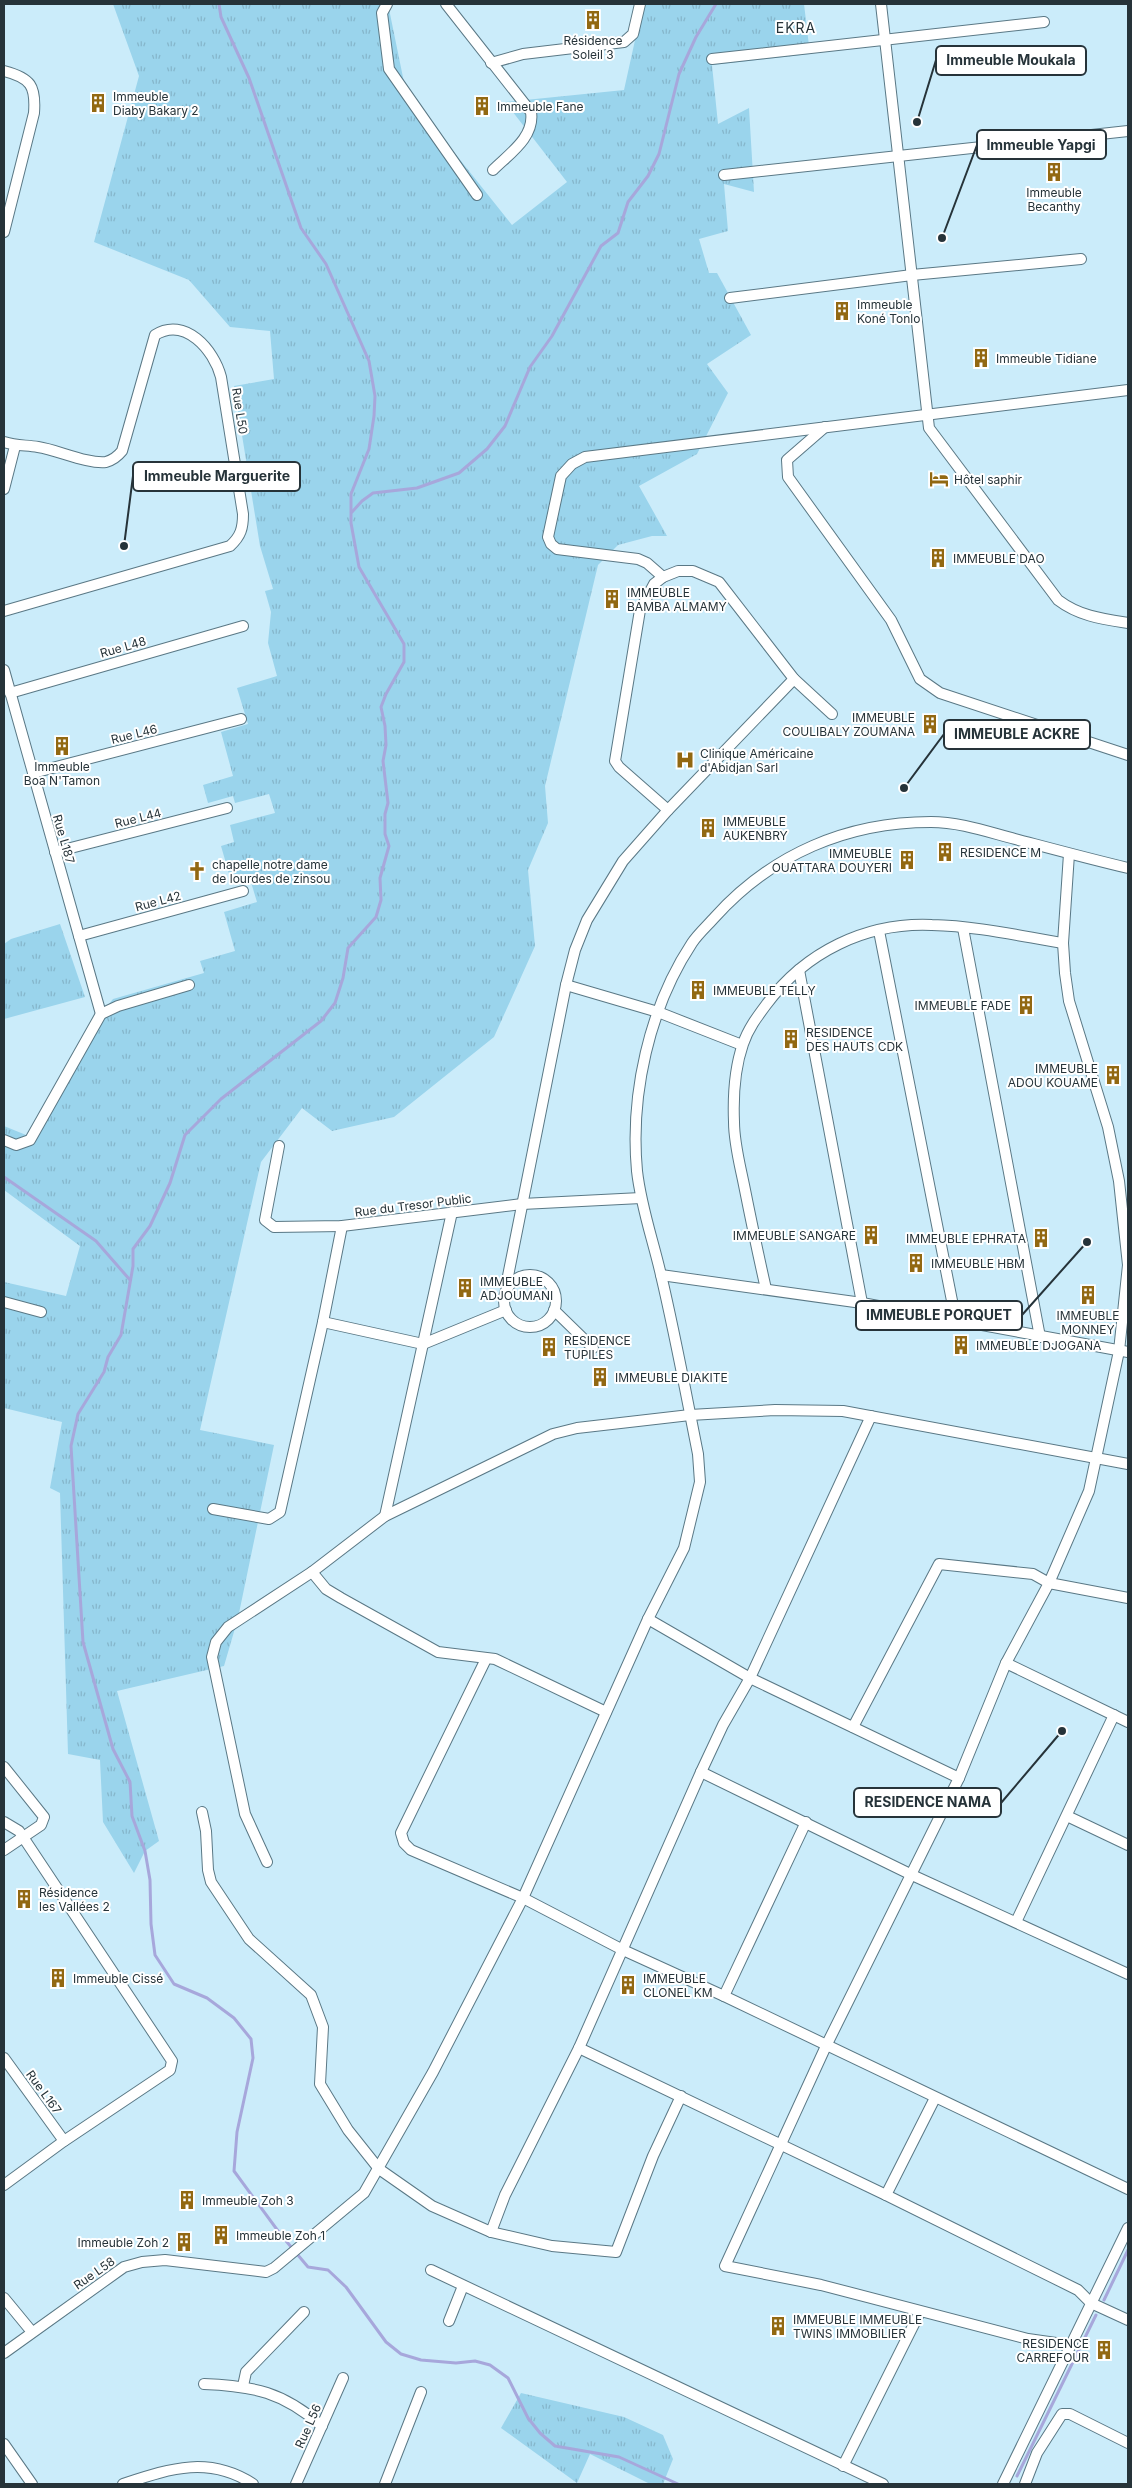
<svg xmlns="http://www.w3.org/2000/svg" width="1132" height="2488" font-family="Inter,sans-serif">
<defs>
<pattern id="grass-tufts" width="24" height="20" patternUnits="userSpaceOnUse" patternTransform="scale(1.25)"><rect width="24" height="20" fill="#9ad4ec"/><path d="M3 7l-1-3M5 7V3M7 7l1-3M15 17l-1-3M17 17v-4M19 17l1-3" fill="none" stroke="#85b6cb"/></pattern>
</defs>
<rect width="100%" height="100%" fill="#cbecfa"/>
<g fill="url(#grass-tufts)">
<polygon points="113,4 388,4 406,92 512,225 567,182 505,102 624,90 643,4 804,4 810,54 712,65 718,124 749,108 754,192 724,184 728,231 699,239 709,273 717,273 751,335 707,364 728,393 697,454 639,486 667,536 652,536 618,545 598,565 545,786 548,823 528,870 535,946 494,1037 394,1117 332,1131 302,1108 261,1162 200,1430 274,1445 238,1618 224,1666 117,1691 159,1841 145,1851 134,1873 103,1822 100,1760 68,1754 60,1493 50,1488 62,1422 4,1408 4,1282 66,1296 80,1246 4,1190 4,1126 31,1137 94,1023 113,999 204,973 200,961 235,951 224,912 257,902 250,879 232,884 221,846 234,842 230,825 275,813 269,794 235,803 233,796 208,803 203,785 233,776 221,732 248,724 237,688 277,676 268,643 271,612 265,591 273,589 260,546 234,386 274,379 270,331 230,327 189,280 94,242 139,76"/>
<polygon points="60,924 85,997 4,1019 4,944 11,939"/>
<polygon points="521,2393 624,2417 663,2435 673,2459 663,2484 650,2484 590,2454 577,2483 501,2428"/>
</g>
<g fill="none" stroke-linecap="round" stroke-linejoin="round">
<g stroke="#a7a7db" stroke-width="3">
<polyline points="219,4 221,17 249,78 301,228 326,264 369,361 375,396 374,416 369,449 351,494 351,523 359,567 404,644 404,662 386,694 381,707 385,726 386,745 383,761 388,803 385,814 385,834 389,846 380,878 381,900 376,917 348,948 343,978 335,1003 321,1021 221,1099 185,1135 170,1183 150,1226 133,1249 133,1266 121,1335 108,1357 104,1372 78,1414 71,1446 83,1642 113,1749 130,1782 132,1816 145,1851 150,1880 151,1924 155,1955 174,1984 207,1998 234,2018 251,2039 253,2058 237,2132 234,2171 281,2235 308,2267 328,2270 346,2287 386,2342 401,2354 421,2360 456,2363 475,2361 490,2365 508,2378 528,2418 540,2433 555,2446 619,2457 678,2484"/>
<polyline points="352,512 362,501 373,493 417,488 459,473 487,449 505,426 530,367 552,336 601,246 618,233 628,202 648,176 659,154 679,74 696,37 716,4"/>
<polyline points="4,1177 96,1241 130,1280"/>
<polyline points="1104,2300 1128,2250"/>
<polyline points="1017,2476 1096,2315"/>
</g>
<g stroke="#5a7885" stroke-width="12">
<g id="minor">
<polyline points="387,4 382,13 389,69 477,195"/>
<path d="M 446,4 L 531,112 C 535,137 509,154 493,170"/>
<path d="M 881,4 L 929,428 L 1058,600 C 1079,616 1102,619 1128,623"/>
<polyline points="712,59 1044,22"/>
<polyline points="491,63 523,54 624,42 633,34 640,4"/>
<path d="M 4,71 C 31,78 36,86 34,113 L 4,232"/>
<polyline points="724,175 1128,131"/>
<polyline points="730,298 912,275 1081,259"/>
<polyline points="825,427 787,460 788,477 891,620 920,679 940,693 1128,755"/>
<path d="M 4,442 C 16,446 26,445 38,447 C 58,450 87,464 106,462 C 113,460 118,456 122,451 L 155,335 C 185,316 214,350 221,377 L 243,514 C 243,528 241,536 230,546 L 4,611"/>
<polyline points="4,489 15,446"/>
<polyline points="663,577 647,563 638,559 557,549 551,544 548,537 561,476 572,464 585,457 1128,390"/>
<polyline points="4,670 101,1014"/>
<polyline points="10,693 243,626"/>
<polyline points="33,773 241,719"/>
<polyline points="668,810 619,767 615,761 640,610 654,584 663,577 678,571 693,571 719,582 794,679 832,714"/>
<polyline points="55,852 227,808"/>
<polyline points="1069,854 1063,943 1065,973 1069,1001 1108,1127 1119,1181 1128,1265 1119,1351 1089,1491 1049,1583 1006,1663 959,1778 826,2046 725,2266 821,2285 1028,2339 1070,2345"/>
<polyline points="963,928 1040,1337"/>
<polyline points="879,931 956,1321"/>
<polyline points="79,936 243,891"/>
<polyline points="799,970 862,1303"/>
<polyline points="566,985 658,1012 742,1045"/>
<polyline points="4,1140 16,1145 30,1140 101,1014 118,1006 189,985"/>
<polyline points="279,1146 265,1220 274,1227 342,1226 522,1204 641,1198"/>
<polyline points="661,1275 862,1303 1128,1352"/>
<circle cx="530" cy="1301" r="26"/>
<polyline points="512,1282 508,1276 566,985 575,950 587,920 623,861 668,810 794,679"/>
<path d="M 766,1289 C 758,1254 751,1220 744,1185 C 740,1165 734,1143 734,1122 C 733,1097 735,1067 743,1044 C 748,1029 757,1017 766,1005 C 805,952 866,922 932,925 C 976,926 1020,936 1063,943"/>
<polyline points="4,1302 41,1312"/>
<polyline points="554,1310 593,1348"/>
<polyline points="323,1322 423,1344 506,1310"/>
<polyline points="213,1509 269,1519 280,1512 323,1322 342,1226"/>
<polyline points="385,1516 452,1212"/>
<polyline points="312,1572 326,1589 341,1598 438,1652 495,1659 606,1712"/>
<polyline points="648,1619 750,1678 959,1778"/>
<polyline points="486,1659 401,1833 404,1843 411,1850 523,1898 623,1950 724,1996 1128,2189"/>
<polyline points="1006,1663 1128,1722"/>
<polyline points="853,1727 939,1564 1033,1574 1049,1583 1128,1598"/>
<polyline points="4,1767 44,1817 41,1825 4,1850"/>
<polyline points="701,1772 912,1875 1128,1974"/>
<polyline points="202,1812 206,1831 208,1870 211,1882 249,1939 311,1995 323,2027 320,2084 348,2130 379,2169 432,2206 491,2232 552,2246 616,2252 653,2156 681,2096"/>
<polyline points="1067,1816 1128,1845"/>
<polyline points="4,1822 19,1831 172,2061 170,2070 64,2141 4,2185"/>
<polyline points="267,1862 245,1814 212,1657 216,1642 228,1627 312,1572 385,1516 553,1434 577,1428 690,1415 775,1410 843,1411 1128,1464"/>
<polyline points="1016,1922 1114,1715"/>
<polyline points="724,1996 806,1822"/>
<polyline points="579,2048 886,2195 1078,2290 1091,2303 1128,2320"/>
<polyline points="4,2058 64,2141"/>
<polyline points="886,2195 935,2098"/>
<polyline points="491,2232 505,2195 579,2048 701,1772 723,1725 750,1678 871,1416"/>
<polyline points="431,2270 883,2484"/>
<polyline points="4,2298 32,2332"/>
<polyline points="449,2321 463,2286"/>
<path d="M 4,2353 L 124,2267 L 142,2262 L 165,2260 L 266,2272 L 274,2268 L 364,2193 L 433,2072 L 523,1898 L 648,1619 L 684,1548 L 700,1482 L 698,1454 C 686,1394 675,1334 661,1275 C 653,1240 641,1207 637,1171 C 630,1095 649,1008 692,943 C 698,934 708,925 715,917 C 772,854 847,822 931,822 C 960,822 988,832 1015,839 C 1053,849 1090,859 1128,868"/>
<path d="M 204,2384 C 254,2386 283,2392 322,2426"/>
<polyline points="243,2386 246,2372 304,2312"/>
<polyline points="4,2444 32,2484"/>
<polyline points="843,2466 920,2312"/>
<path d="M 123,2484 C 169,2469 208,2455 253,2484"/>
<polyline points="296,2484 343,2378"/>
<polyline points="385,2484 421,2392"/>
<polyline points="1003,2484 1128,2228"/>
<polyline points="1025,2484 1037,2453 1062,2414 1070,2414 1128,2443"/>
</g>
</g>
<use href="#minor" stroke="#fff" stroke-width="10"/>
</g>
<defs>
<g id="building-bare" transform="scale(1.5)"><path d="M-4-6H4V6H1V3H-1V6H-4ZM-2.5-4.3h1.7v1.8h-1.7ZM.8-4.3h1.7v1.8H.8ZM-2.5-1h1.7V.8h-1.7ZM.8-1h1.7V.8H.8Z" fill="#926812" stroke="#fff" stroke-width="2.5" paint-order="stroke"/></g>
<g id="hotel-bare" transform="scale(1.5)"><path d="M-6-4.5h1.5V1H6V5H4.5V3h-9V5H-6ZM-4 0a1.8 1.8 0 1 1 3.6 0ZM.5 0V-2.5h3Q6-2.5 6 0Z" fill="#926812" stroke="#fff" stroke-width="2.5" paint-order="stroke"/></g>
<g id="hospital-bare" transform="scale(1.5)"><path d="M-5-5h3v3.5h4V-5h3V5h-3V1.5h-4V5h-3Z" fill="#926812" stroke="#fff" stroke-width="2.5" paint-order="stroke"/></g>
<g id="church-bare" transform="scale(1.5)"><path d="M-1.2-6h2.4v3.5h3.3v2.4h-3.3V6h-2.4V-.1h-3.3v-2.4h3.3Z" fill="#926812" stroke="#fff" stroke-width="2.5" paint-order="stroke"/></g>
</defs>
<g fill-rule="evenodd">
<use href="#building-bare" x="593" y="20"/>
<use href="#building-bare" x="98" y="103"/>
<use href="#building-bare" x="482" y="106"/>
<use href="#building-bare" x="1054" y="172"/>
<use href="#building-bare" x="842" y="311"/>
<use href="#building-bare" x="981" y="358"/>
<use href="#hotel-bare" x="939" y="479"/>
<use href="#building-bare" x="938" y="558"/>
<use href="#building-bare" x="612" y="599"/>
<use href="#building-bare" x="930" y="724"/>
<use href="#building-bare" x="62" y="746"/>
<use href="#hospital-bare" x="685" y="760"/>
<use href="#building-bare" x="708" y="828"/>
<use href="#building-bare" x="945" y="852"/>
<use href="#building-bare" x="907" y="860"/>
<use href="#church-bare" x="197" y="871"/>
<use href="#building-bare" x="698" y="990"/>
<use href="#building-bare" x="1026" y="1005"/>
<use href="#building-bare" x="791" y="1039"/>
<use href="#building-bare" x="1113" y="1075"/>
<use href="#building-bare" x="871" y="1235"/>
<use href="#building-bare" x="1041" y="1238"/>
<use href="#building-bare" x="916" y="1263"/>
<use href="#building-bare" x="465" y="1288"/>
<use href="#building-bare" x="1088" y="1295"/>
<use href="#building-bare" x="961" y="1345"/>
<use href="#building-bare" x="549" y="1347"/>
<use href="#building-bare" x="600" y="1377"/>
<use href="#building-bare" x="24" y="1899"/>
<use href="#building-bare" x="58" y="1978"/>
<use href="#building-bare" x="628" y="1985"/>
<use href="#building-bare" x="187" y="2200"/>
<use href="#building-bare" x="221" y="2235"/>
<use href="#building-bare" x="184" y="2242"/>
<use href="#building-bare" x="778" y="2326"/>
<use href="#building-bare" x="1104" y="2350"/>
</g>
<g text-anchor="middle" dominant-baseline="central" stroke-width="4" stroke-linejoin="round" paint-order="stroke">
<g font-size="12" fill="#263339" stroke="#fff" text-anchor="start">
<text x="593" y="40" text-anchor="middle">Résidence<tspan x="593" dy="14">Soleil 3</tspan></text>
<text x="113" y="96">Immeuble<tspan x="113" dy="14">Diaby Bakary 2</tspan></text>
<text x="497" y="106">Immeuble Fane</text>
<text x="1054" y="192" text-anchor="middle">Immeuble<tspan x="1054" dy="14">Becanthy</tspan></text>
<text x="857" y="304">Immeuble<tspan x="857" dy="14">Koné Tonlo</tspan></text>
<text x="996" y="358">Immeuble Tidiane</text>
<text x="954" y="479">Hôtel saphir</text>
<text x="953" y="558">IMMEUBLE DAO</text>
<text x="627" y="592">IMMEUBLE<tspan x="627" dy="14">BAMBA ALMAMY</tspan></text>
<text x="915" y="717" text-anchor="end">IMMEUBLE<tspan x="915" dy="14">COULIBALY ZOUMANA</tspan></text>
<text x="700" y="753">Clinique Américaine<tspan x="700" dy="14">d'Abidjan Sarl</tspan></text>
<text x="62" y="766" text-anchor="middle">Immeuble<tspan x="62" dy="14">Boa N'Tamon</tspan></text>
<text x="723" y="821">IMMEUBLE<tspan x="723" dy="14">AUKENBRY</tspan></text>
<text x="960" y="852">RESIDENCE M</text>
<text x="892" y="853" text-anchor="end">IMMEUBLE<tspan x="892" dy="14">OUATTARA DOUYERI</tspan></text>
<text x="212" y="864">chapelle notre dame<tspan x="212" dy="14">de lourdes de zinsou</tspan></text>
<text x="713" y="990">IMMEUBLE TELLY</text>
<text x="1011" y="1005" text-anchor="end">IMMEUBLE FADE</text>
<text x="806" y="1032">RESIDENCE<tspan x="806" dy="14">DES HAUTS CDK</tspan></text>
<text x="1098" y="1068" text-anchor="end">IMMEUBLE<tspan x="1098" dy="14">ADOU KOUAME</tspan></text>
<text x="856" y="1235" text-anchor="end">IMMEUBLE SANGARE</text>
<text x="1026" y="1238" text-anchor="end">IMMEUBLE EPHRATA</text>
<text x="931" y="1263">IMMEUBLE HBM</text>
<text x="480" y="1281">IMMEUBLE<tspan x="480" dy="14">ADJOUMANI</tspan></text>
<text x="1088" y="1315" text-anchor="middle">IMMEUBLE<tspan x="1088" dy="14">MONNEY</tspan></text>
<text x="564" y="1340">RESIDENCE<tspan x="564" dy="14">TUPILES</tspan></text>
<text x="976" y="1345">IMMEUBLE DJOGANA</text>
<text x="615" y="1377">IMMEUBLE DIAKITE</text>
<text x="39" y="1892">Résidence<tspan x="39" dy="14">les Vallées 2</tspan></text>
<text x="73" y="1978">Immeuble Cissé</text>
<text x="643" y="1978">IMMEUBLE<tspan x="643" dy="14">CLONEL KM</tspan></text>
<text x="202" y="2200">Immeuble Zoh 3</text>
<text x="236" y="2235">Immeuble Zoh 1</text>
<text x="169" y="2242" text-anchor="end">Immeuble Zoh 2</text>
<text x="793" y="2319">IMMEUBLE IMMEUBLE<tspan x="793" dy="14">TWINS IMMOBILIER</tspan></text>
<text x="1089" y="2343" text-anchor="end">RESIDENCE<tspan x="1089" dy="14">CARREFOUR</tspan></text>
</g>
<g font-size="12" fill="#263339" stroke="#fff">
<text transform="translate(240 411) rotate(81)">Rue L50</text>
<text transform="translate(123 647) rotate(-16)">Rue L48</text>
<text transform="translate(134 734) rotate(-14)">Rue L46</text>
<text transform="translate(138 818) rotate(-14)">Rue L44</text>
<text transform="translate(64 839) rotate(74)">Rue L187</text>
<text transform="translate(158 901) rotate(-15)">Rue L42</text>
<text transform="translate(413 1205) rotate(-7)">Rue du Tresor Public</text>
<text transform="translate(44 2092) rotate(54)">Rue L167</text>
<text transform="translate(94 2273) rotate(-35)">Rue L58</text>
<text transform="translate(308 2426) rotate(-66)">Rue L56</text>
</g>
<g font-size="14" letter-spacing="1" fill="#263339" stroke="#fff">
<text x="796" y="27">EKRA</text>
</g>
</g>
<path fill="none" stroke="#263339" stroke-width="2" d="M917 122L936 60M942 238L977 145M124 546L133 476M904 788L944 734M1087 1242L1022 1315M1062 1731L1001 1803"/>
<g fill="#263339" stroke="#fff" stroke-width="2">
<circle cx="917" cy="122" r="5"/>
<circle cx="942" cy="238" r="5"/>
<circle cx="124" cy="546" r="5"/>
<circle cx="904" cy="788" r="5"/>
<circle cx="1087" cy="1242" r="5"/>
<circle cx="1062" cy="1731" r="5"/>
</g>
<g fill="#fff" stroke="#263339" stroke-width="2">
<rect x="936" y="46" width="150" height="29" rx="5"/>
<rect x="977" y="130" width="129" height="29" rx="5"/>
<rect x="133" y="462" width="167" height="29" rx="5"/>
<rect x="944" y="720" width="146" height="29" rx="5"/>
<rect x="856" y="1301" width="166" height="29" rx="5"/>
<rect x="854" y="1788" width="147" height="29" rx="5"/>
</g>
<g font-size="14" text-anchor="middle" font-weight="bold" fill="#263339">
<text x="1011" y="65">Immeuble Moukala</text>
<text x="1041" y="150">Immeuble Yapgi</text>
<text x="217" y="481">Immeuble Marguerite</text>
<text x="1017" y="739">IMMEUBLE ACKRE</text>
<text x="939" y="1320">IMMEUBLE PORQUET</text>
<text x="928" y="1807">RESIDENCE NAMA</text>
</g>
<rect width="1132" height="2488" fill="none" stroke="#263339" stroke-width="10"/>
</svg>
